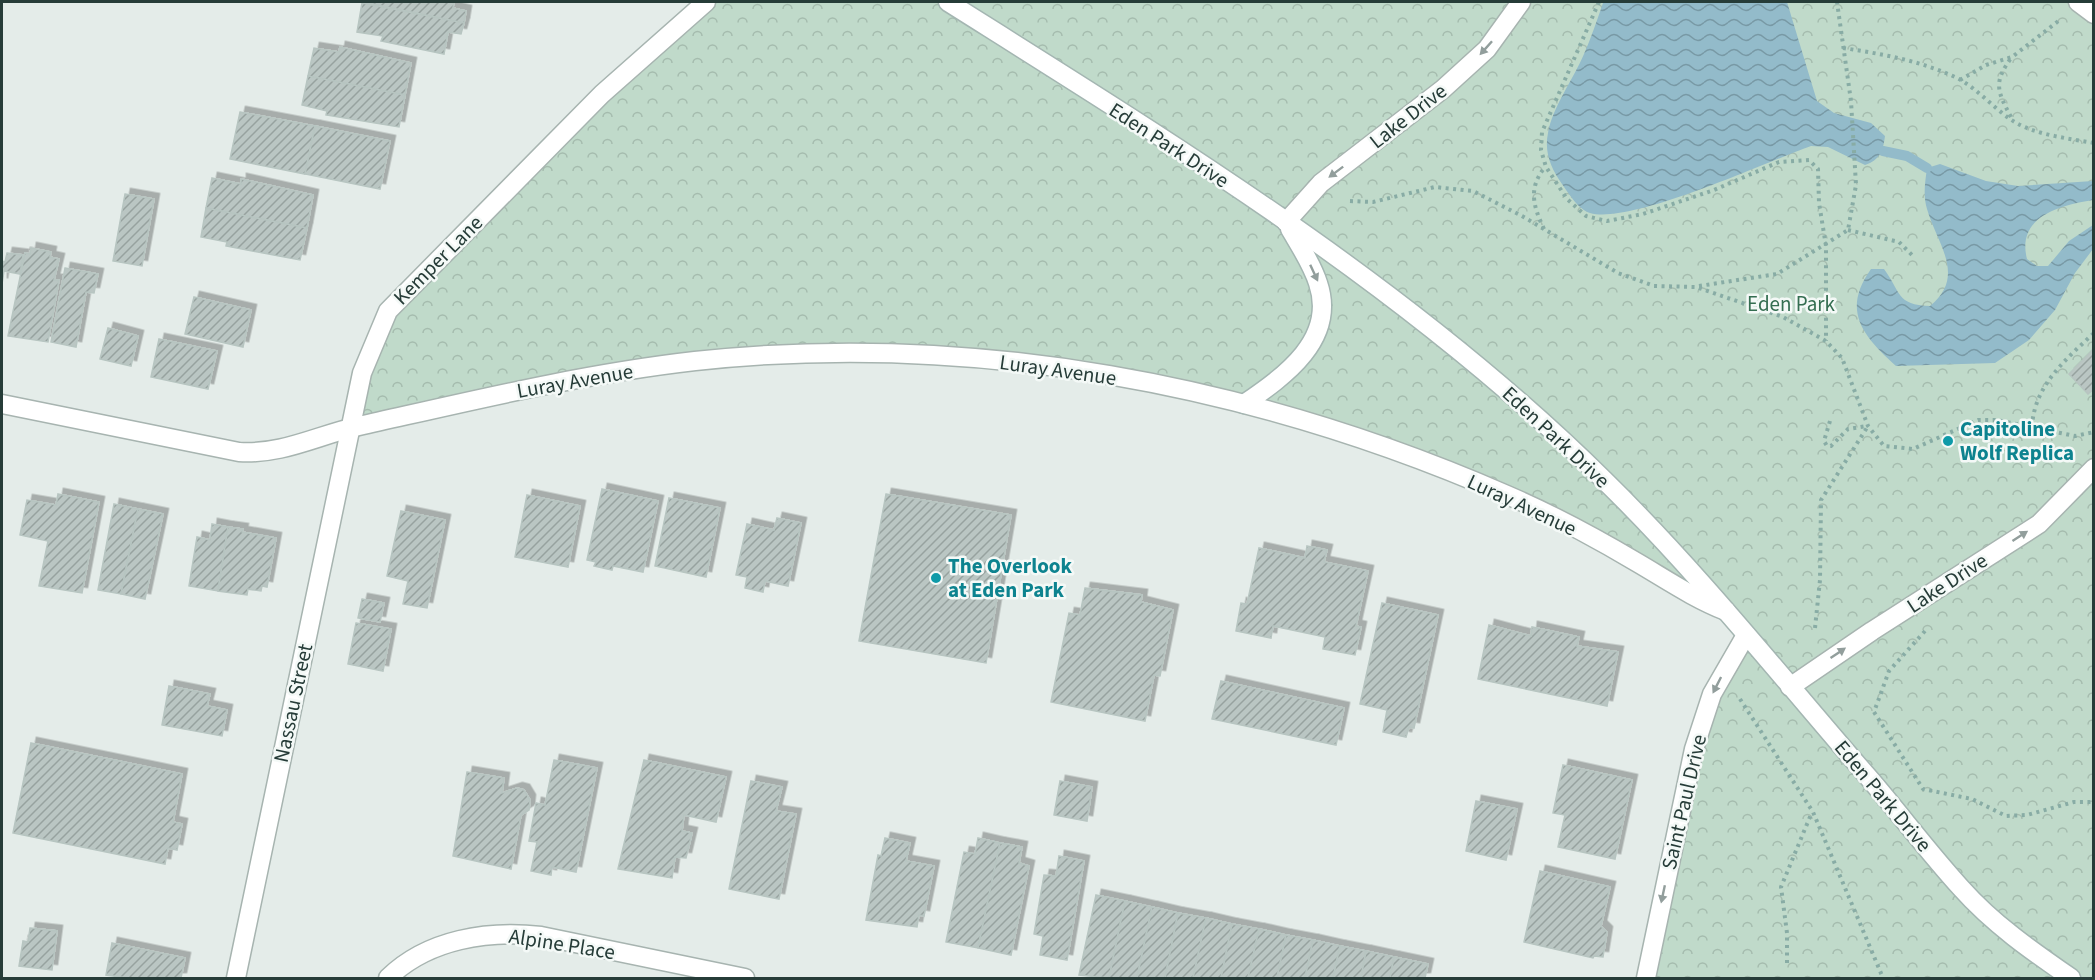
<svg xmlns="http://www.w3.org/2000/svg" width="2095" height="980" font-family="'Source Sans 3',sans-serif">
<defs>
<pattern id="park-crowns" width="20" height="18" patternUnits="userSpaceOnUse" patternTransform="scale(1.5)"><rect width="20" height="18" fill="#c0daca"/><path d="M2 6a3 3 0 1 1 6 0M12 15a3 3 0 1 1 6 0" fill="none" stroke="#a5bcae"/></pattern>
<pattern id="water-waves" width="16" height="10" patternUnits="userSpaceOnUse" patternTransform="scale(1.5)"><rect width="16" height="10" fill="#93bbca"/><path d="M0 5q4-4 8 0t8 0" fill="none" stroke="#7899a5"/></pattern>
<pattern id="building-hatch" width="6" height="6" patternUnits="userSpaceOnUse" patternTransform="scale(1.5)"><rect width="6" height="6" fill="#bac6c3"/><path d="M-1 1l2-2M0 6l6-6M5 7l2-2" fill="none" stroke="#97a29f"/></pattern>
<filter id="shadow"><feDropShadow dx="5.5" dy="-5.5" stdDeviation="0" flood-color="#0004"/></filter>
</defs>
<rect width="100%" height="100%" fill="#e4ece9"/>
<polygon fill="url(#park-crowns)" points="706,2 2093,2 2093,978 1646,978 1694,749 1748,630 1513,497 1186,389 943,356 697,361 350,428 388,311"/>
<g fill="url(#water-waves)">
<path d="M 1603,3 L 1787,2 L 1817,101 L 1834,113 L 1871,123 L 1885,136 C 1883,151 1880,160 1865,165 L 1828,147 L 1811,146 C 1766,162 1631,225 1590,213 C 1579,210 1569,194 1562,184 C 1551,169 1544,152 1548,133 C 1552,108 1574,78 1584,54 C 1591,38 1597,20 1603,3 Z"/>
<path d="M 1940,164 L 1986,181 L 2018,186 L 2093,181 L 2093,200 C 2060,205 2016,217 2027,259 L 2037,266 L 2048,266 L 2069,241 L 2093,225 L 2093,249 L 2075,273 L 2055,310 L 2029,340 L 1995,363 L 1896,366 C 1863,336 1841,311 1871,269 L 1884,269 C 1901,292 1896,305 1930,306 C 1967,276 1937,244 1927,209 C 1923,195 1925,183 1927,168 Z"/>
</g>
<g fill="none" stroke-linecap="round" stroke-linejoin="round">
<polyline stroke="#93bbca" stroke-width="10" points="1883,151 1907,156 1927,168"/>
</g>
<g fill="url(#building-hatch)" stroke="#b7c5c1" stroke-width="1.5" filter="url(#shadow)">
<polygon points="363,2 454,2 453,8 466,11 464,23"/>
<polygon points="362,3 464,23 461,34 448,32 444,54 381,41 383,36 357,32"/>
<polygon points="340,47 411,63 405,95 308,76 314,48 339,52"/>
<polygon points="308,76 405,95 399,127 326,115 327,111 302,105"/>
<polygon points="240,112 315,126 305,174 230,159"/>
<polygon points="315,126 390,141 380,189 305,174"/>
<polygon points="212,178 241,184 241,179 313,195 307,228 206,208"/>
<polygon points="125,194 154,199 142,266 113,261"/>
<polygon points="206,208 307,228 300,260 226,246 227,242 201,237"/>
<polygon points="31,248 51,252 50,257 59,259 54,280 59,280 48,342 8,336 25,253 30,254"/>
<polygon points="7,253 23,255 20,274 4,271 2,284 2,261 5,262"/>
<polygon points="65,268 98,274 94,293 86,292 76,347 51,342"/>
<polygon points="194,297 251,310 243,347 185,334"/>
<polygon points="108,328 138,336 131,366 100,359"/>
<polygon points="159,339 217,351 208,389 151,377"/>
<polygon points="2094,349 2094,389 2088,394 2069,374"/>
<polygon points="602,489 658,501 643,572 613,566 612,570 594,566 596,562 587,560"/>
<polygon points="58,494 99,502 82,593 39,586 48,541 20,535 27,500 56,505"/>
<polygon points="886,494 1011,515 986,663 859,641"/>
<polygon points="527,495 580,506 568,567 515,557"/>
<polygon points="669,498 720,508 706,577 655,566"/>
<polygon points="114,504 138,509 121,594 98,590"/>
<polygon points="138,509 163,514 145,599 121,594"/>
<polygon points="401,511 445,520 427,608 403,604 408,581 387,576"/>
<polygon points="777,518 801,523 788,586 765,581 763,592 745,588 747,577 736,575 747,524 774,530"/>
<polygon points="212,524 228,527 218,591 189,586 197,537 210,540"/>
<polygon points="228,527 243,529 242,532 276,538 267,587 262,586 261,591 248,589 247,595 218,591"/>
<polygon points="1307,546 1327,550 1324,562 1368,571 1356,626 1361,627 1355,655 1323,649 1325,637 1273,626 1271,638 1236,631 1241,603 1247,604 1259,548 1305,558"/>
<polygon points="1085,588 1142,595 1141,602 1173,610 1160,676 1154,675 1145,721 1051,702 1069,613 1080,615"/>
<polygon points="362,599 384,603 380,622 358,618"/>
<polygon points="1382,603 1438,615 1414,728 1409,727 1406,737 1383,732 1387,710 1360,704"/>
<polygon points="356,623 391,629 383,671 348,664"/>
<polygon points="1489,625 1531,636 1532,627 1579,637 1577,646 1618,652 1607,706 1478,679"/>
<polygon points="1221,681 1344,708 1336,745 1212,719"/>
<polygon points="169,686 210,694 207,706 227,710 222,736 162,725"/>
<polygon points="31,743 182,774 173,822 182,824 177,850 168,848 165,864 13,833"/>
<polygon points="554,760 597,768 576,872 552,867 551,875 531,871 537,842 529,841 536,803 545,805"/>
<polygon points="644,760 726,777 716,822 684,815 682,831 692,833 686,858 675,857 672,878 618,869"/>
<polygon points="1563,765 1632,780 1615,859 1558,847 1565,815 1553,813"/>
<polygon points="467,772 504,778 502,793 517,788 524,790 530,800 529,810 521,815 511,869 453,856"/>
<polygon points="751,781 782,787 776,811 796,814 779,899 729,889"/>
<polygon points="1060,781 1092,787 1087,821 1054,815"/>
<polygon points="1476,801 1517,809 1506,860 1466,851"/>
<polygon points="885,838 910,843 906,861 934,866 924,916 919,915 917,927 866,920 878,855 881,856"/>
<polygon points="978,838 1000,843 978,948 946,942 964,852 975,854"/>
<polygon points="1000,843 1022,847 1019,863 1029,866 1011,955 978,948"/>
<polygon points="1059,856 1084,861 1067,960 1040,955 1043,936 1034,934 1044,875 1056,876"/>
<polygon points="1540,871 1610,887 1601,926 1607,932 1603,957 1594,956 1593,958 1524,942"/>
<polygon points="1096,895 1125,901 1109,978 1079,975"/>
<polygon points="1125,901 1152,907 1137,978 1109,978"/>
<polygon points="1152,907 1178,913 1165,978 1137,978"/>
<polygon points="1178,913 1206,918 1193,978 1165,978"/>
<polygon points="1206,918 1232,924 1221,978 1193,978"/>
<polygon points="1232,924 1259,929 1248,978 1221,978"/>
<polygon points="30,928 57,931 52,970 19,966 23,941 28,942"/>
<polygon points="1259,929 1286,935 1277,978 1248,978"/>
<polygon points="1286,935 1313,940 1305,978 1277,978"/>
<polygon points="1313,940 1340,946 1333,978 1305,978"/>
<polygon points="112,943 185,958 181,978 128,978 106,975"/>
<polygon points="1340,946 1366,951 1361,978 1333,978"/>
<polygon points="1366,951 1394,957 1390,978 1361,978"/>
<polygon points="1394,957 1428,964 1425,978 1390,978"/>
</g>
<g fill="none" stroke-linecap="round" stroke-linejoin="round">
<g stroke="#a7b4b0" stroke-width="21">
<g id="street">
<polyline points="2078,2 2094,14"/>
<polyline points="1286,222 1321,183 1443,89 1487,49 1521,2"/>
<path d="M 2,404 L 239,452 C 282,455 318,435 359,426 C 471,401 581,374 695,361 C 972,331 1253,384 1507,495 C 1551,514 1596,538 1638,563 C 1667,580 1695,599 1726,611"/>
<polyline points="1790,687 1872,631 2039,524 2094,468"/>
<polyline points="236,978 362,373 388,311 602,94 706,2"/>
<path d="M 388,978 C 428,939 488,930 541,936 L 745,978"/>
<polyline points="1646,978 1694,749 1712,694 1746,635"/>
</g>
</g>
<g stroke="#a4b6b2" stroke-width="21">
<g id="secondary">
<path d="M 948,2 C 1175,145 1411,289 1604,480 C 1699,573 1782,678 1869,778 C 1900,814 1929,853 1961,888 C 1993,924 2032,951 2071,978"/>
<path d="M 1244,404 C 1285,376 1337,339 1318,283 C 1312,264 1300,246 1290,229"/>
</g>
</g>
<g stroke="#88aca5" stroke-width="4" stroke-dasharray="3 4.5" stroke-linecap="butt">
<polyline points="1599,2 1542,132 1541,150 1546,167 1567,199 1586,216 1607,221 1643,214 1714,190 1779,162 1809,160 1818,169 1819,203 1826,246 1826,341"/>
<path d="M 1843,48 C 1882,54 1923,61 1959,79 C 1977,89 1993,107 2010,119 C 2033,135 2067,138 2094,143"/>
<polyline points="1960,80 1986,65 2012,57 2061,19"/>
<path d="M 2011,117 C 1997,91 1993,82 2012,57"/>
<polyline points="1350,201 1373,202 1435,187 1473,191 1522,216 1618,273 1654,286 1696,287 1783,317 1826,341 1842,358 1868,426 1884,446 1913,449 1978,420 1997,420 2075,436 2094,432"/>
<path d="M 1544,229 C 1533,206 1528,188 1545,167"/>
<polyline points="1848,230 1899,242 1913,256"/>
<polyline points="1699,286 1777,274 1848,230 1856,185 1851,101 1837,2"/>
<polyline points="1830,421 1824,441 1827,446 1831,446 1848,429 1867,426"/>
<path d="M 2032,427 C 2034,386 2065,360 2094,333"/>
<polyline points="1815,628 1820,580 1821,500 1868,426"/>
<polyline points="1925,631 1889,671 1874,712 1923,789 1972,799 2006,816 2027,815 2074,802 2094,802"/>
<polyline points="1740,699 1813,812 1883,978"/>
<polyline points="1787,963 1787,933 1781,887 1812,812"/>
</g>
<use href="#street" stroke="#fff" stroke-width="18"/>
<use href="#secondary" stroke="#fff" stroke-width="18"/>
</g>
<defs><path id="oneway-solid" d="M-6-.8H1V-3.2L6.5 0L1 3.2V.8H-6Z" transform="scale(1.5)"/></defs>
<g fill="#929e9c">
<use href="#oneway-solid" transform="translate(1486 48) rotate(132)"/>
<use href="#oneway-solid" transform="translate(1336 172) rotate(143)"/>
<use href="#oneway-solid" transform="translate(1314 273) rotate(65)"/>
<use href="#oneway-solid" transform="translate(2020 536) rotate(-33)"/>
<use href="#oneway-solid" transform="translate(1838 653) rotate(-34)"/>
<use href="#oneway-solid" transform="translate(1717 685) rotate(117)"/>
<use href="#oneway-solid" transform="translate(1663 894) rotate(102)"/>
</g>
<g fill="#0f9aa8" stroke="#f4f9f7" stroke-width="2">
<circle cx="1948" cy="441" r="6"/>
<circle cx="936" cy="578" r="6"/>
</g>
<g text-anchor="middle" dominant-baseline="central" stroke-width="5" stroke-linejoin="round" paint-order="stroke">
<g font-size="21" fill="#263c38" stroke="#f4f9f7">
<text transform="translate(1408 116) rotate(-38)">Lake Drive</text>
<text transform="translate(1169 145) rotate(33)">Eden Park Drive</text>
<text transform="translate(438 260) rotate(-45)">Kemper Lane</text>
<text transform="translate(1058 370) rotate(8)">Luray Avenue</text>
<text transform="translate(575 381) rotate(-10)">Luray Avenue</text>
<text transform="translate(1556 437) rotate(43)">Eden Park Drive</text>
<text transform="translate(1522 505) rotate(25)">Luray Avenue</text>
<text transform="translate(1947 583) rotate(-33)">Lake Drive</text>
<text transform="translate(293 703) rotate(-78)">Nassau Street</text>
<text transform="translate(1883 796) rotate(50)">Eden Park Drive</text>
<text transform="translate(1684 802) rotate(-77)">Saint Paul Drive</text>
<text transform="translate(562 944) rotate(9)">Alpine Place</text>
</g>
<g font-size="21" fill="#346e51" stroke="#f4f9f7">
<text x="1791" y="304">Eden Park</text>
</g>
<g font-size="21" font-weight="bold" fill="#0d838f" stroke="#f4f9f7" text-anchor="start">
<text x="1960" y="429">Capitoline<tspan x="1960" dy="24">Wolf Replica</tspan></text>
<text x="948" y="566">The Overlook<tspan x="948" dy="24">at Eden Park</tspan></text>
</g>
</g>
<rect width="2095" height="980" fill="none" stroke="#263c38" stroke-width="6"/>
</svg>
